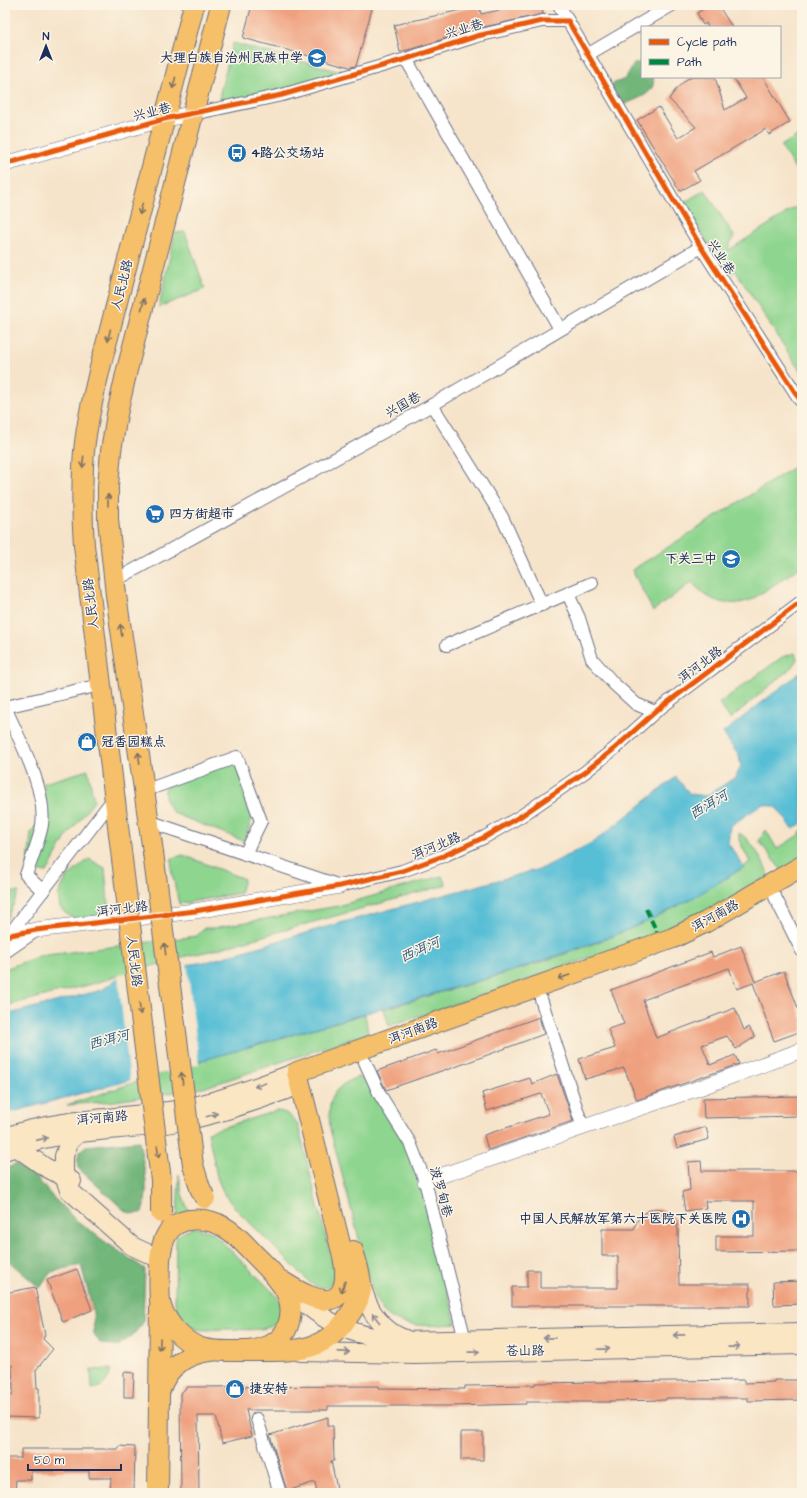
<svg xmlns="http://www.w3.org/2000/svg" width="807" height="1498" font-family="'Architects Daughter','LXGW WenKai TC',sans-serif">
<rect width="100%" height="100%" fill="#fcf5e5"/>
<filter id="ink" filterUnits="userSpaceOnUse"><feTurbulence type="fractalNoise" baseFrequency=".025" numOctaves="2"/><feDisplacementMap in="SourceGraphic" scale="8" xChannelSelector="R" yChannelSelector="G"/><feConvolveMatrix kernelMatrix="1 2 1 2 8 2 1 2 1" color-interpolation-filters="sRGB"/></filter>
<filter id="wash" filterUnits="userSpaceOnUse"><feTurbulence type="fractalNoise" baseFrequency=".012" numOctaves="4" result="noise"/><feDisplacementMap in="SourceGraphic" scale="16" xChannelSelector="R" yChannelSelector="G"/><feGaussianBlur stdDeviation="0.9" result="paint"/><feColorMatrix in="noise" values="0 0 0 0 0 0 0 0 0 0 0 0 0 0 0 0 0 1.4 0 .05"/><feComposite in="paint" operator="in"/></filter>
<g filter="url(#wash)">
<rect width="100%" height="100%" fill="#f6e4ca"/>
<g fill="#8ed58f" stroke="#548276">
<polygon points="233,43 345,73 221,105 220,93"/>
<polygon points="802,133 802,180 781,146"/>
<polygon points="705,190 734,236 728,248 729,250 802,203 802,374 735,270 729,277 683,203"/>
<polygon points="185,232 205,289 159,307 175,233"/>
<path d="M 802,462 L 802,566 L 751,600 C 726,608 709,602 692,582 L 653,611 L 632,570 Z"/>
<polygon points="795,653 797,659 791,668 730,719 719,703 782,657"/>
<polygon points="235,761 255,811 244,841 173,813 165,800 165,787"/>
<polygon points="88,770 94,801 65,839 47,872 35,872 28,866 31,833 45,815 44,783"/>
<polygon points="766,830 777,849 800,834 802,830 802,859 782,871 759,841"/>
<path d="M 739,833 C 754,841 763,863 771,879 L 684,925 L 535,977 L 389,1026 L 384,1009 C 494,976 610,949 709,888 C 723,880 737,872 750,862 L 739,840 Z"/>
<polygon points="183,855 244,879 240,893 179,904 171,868 172,858"/>
<polygon points="89,859 105,868 109,915 73,918 65,913 60,907 58,896 66,878"/>
<polygon points="442,876 446,885 210,951 186,956 88,985 5,1006 5,969 39,956 197,936 204,928 213,928 338,906"/>
<polygon points="5,892 19,892 5,923"/>
<polygon points="365,1014 368,1033 203,1088 114,1101 67,1105 200,1061"/>
<path d="M 357,1077 L 367,1078 L 402,1137 L 419,1178 L 456,1324 C 432,1325 403,1330 384,1312 C 380,1308 377,1301 374,1296 L 330,1129 C 328,1102 329,1089 357,1077 Z"/>
<path d="M 276,1111 C 286,1111 292,1117 298,1125 L 334,1270 C 335,1288 324,1293 309,1282 L 235,1208 L 224,1194 L 217,1177 L 208,1132 Z"/>
<polygon points="179,1174 182,1194 190,1215 177,1219"/>
<path d="M 192,1227 L 212,1232 L 273,1292 C 279,1299 281,1303 281,1311 C 281,1335 243,1329 227,1329 C 217,1329 205,1331 196,1329 C 183,1327 177,1313 175,1302 L 176,1237 Z"/>
<path d="M 111,1369 C 109,1380 104,1388 92,1389 L 91,1370 Z"/>
</g>
<g fill="#72b67a" stroke="#46726c">
<path d="M 642,62 L 642,77 L 653,77 C 657,95 635,99 623,105 L 610,85 L 625,79 L 634,64 Z"/>
<path d="M 139,1141 C 143,1164 151,1189 142,1212 C 135,1215 131,1214 124,1210 L 78,1168 C 76,1159 78,1151 86,1146 Z"/>
<polygon points="16,1164 36,1177 51,1195 76,1220 104,1241 145,1269 143,1323 132,1336 118,1346 101,1344 94,1335 93,1310 81,1265 51,1272 40,1288 5,1258 5,1169"/>
</g>
<polygon fill="#57bed5" stroke="#39769a" points="802,671 802,823 793,829 776,807 763,804 730,826 728,843 744,867 691,899 650,920 608,938 512,971 200,1061 5,1114 5,1015 102,990 121,976 210,961 333,925 543,868 595,841 676,777 690,794 706,796 736,777 741,766 739,756 723,733"/>
<polygon fill="#f6e4ca" points="187,963 199,1064 130,1082 118,976 120,974"/>
<g id="blocks">
<g fill="#efa07e">
<polygon points="252,5 373,5 356,66 350,67 243,38"/>
<polygon points="524,5 542,5 543,14 475,29 415,48 400,52 394,25 479,6 481,14"/>
<polygon points="710,5 718,5 732,27 708,27 706,23 703,25 697,13"/>
<polygon points="693,77 715,77 725,110 746,98 733,77 763,77 790,122 769,135 766,129 694,171 700,180 680,191 637,120 659,107 678,138 696,127 669,99 677,88 687,79"/>
<polygon points="741,946 755,982 784,971 802,1019 802,1031 774,1041 753,983 737,989 729,968 643,1000 656,1038 735,1008 744,1030 749,1027 755,1037 736,1049 727,1036 702,1045 710,1065 735,1055 739,1064 637,1100 624,1068 585,1079 579,1059 615,1048 608,1029 624,1024 611,990 711,952 713,957"/>
<polygon points="539,1017 544,1034 447,1070 447,1069 386,1090 377,1071 436,1050 438,1054"/>
<polygon points="557,1074 573,1121 488,1150 484,1135 549,1114 541,1094 487,1111 482,1093 530,1078 532,1084"/>
<polygon points="802,1096 802,1116 704,1118 703,1098"/>
<polygon points="706,1127 709,1139 677,1148 674,1137"/>
<polygon points="701,1161 702,1171 802,1171 802,1251 716,1252 716,1236 754,1236 754,1201 705,1201 706,1208 685,1211 682,1192 690,1190 688,1162"/>
<polygon points="654,1209 661,1209 668,1212 676,1220 678,1230 679,1284 750,1284 750,1306 512,1306 512,1287 527,1287 527,1270 540,1270 540,1288 618,1288 618,1256 602,1256 602,1229 634,1229 637,1221 641,1215 647,1211"/>
<polygon points="77,1269 92,1310 63,1322 47,1280"/>
<polygon points="802,1281 802,1304 774,1305 773,1282"/>
<polygon points="35,1287 45,1335 43,1339 53,1349 36,1370 37,1388 39,1388 39,1418 5,1417 5,1396 12,1396 13,1389 12,1365 5,1366 5,1293"/>
<polygon points="124,1372 134,1373 133,1397 124,1397"/>
<polygon points="744,1380 744,1383 774,1382 774,1380 802,1380 802,1400 748,1401 748,1398 666,1398 666,1400 610,1401 610,1402 526,1402 526,1404 451,1406 328,1406 328,1410 246,1410 252,1436 222,1443 216,1416 198,1416 199,1493 181,1493 180,1394 187,1387 379,1386 379,1388 465,1389 465,1386 535,1385 535,1383"/>
<polygon points="328,1417 328,1426 333,1426 334,1461 331,1461 338,1493 317,1493 315,1482 287,1491 270,1435"/>
<rect x="461" y="1432" width="22" height="28"/>
<polygon points="119,1446 135,1447 134,1493 110,1493 111,1478 89,1478 89,1471 31,1471 31,1480 16,1480 15,1493 5,1493 5,1458 21,1458 21,1449 119,1449"/>
</g>
</g>
</g>
<g filter="url(#ink)">
<use href="#blocks" fill-opacity="0" stroke="#686e84" stroke-width="1"/>
<g fill="none" stroke-linecap="round" stroke-linejoin="round">
<g stroke="#686e84" stroke-width="14">
<g id="minor">
<polyline points="559,5 568,21"/>
<polyline points="587,55 672,5"/>
<polyline points="406,59 560,329"/>
<polyline points="193,114 282,95 406,59 477,36 542,21 568,21 701,247 802,403"/>
<polyline points="432,405 502,517 542,605"/>
<polyline points="114,581 432,405 701,247"/>
<polyline points="568,594 579,618 592,659 613,683 636,704 655,712"/>
<polyline points="447,645 592,583"/>
<polyline points="144,791 237,757 261,821 245,854"/>
<polyline points="148,821 340,886 402,871 443,856 485,837 521,816 585,772 614,749 655,712 802,601"/>
<path d="M 43,891 L 26,875 C 31,860 39,841 42,825 C 47,790 19,739 5,707 L 100,685"/>
<polyline points="775,897 802,951"/>
<polyline points="9,935 114,798"/>
<polyline points="5,952 34,932"/>
<polyline points="541,999 583,1128"/>
<polyline points="365,1062 380,1095 410,1143 425,1181 465,1340"/>
<polyline points="257,1419 280,1493"/>
</g>
</g>
<g stroke="#686e84" stroke-width="16">
<g id="tertiary">
<polyline points="5,164 164,119 193,114"/>
<polyline points="5,936 36,930 195,911 340,886"/>
<polyline points="425,1181 702,1087 802,1050"/>
</g>
</g>
<g stroke="#686e84" stroke-width="20">
<g id="secondary">
<polyline points="82,1130 69,1142 64,1156 64,1176 69,1190 132,1246 160,1259"/>
<path d="M 5,1137 C 58,1118 114,1119 169,1111 C 213,1104 255,1087 297,1072"/>
<polyline points="9,1142 45,1167 72,1181"/>
<path d="M 5,1151 C 58,1129 117,1132 172,1123 C 216,1116 258,1100 300,1085"/>
<path d="M 361,1283 C 367,1308 380,1330 405,1339"/>
<path d="M 289,1289 C 326,1325 351,1336 402,1341 L 802,1332"/>
<polyline points="300,1352 415,1354 802,1345"/>
</g>
</g>
<g stroke="#686e84" stroke-width="22">
<g id="primary">
<polyline points="153,852 116,595 108,519 108,486 111,451 117,414 127,370 221,5"/>
<path d="M 122,859 L 84,545 C 82,519 82,493 83,467 C 84,433 93,397 101,364 L 194,5"/>
<path d="M 280,1280 C 288,1285 297,1291 307,1295 C 343,1311 349,1285 343,1256 L 297,1072 L 673,938 L 706,922 L 802,866"/>
<path d="M 248,1351 C 264,1349 278,1345 286,1330 C 301,1299 277,1277 257,1257 C 247,1247 237,1234 224,1227 C 207,1217 178,1215 167,1234 C 162,1242 161,1251 160,1260 C 160,1270 158,1297 161,1306 C 163,1314 169,1322 174,1329 C 199,1357 219,1350 252,1351 C 294,1351 325,1354 350,1314 C 356,1306 362,1294 361,1283 C 360,1273 356,1261 353,1251"/>
<path d="M 160,1390 C 167,1366 188,1353 211,1351"/>
<polyline points="158,1493 160,1307"/>
</g>
</g>
<use href="#minor" stroke="#fff" stroke-width="12"/>
<use href="#tertiary" stroke="#fff" stroke-width="15"/>
<use href="#secondary" stroke="#fbe6c4" stroke-width="18"/>
<use href="#primary" stroke="#f6c06b" stroke-width="20"/>
<g stroke="#686e84" stroke-width="22" stroke-linecap="butt">
<g id="primary-bridge">
<polyline points="153,852 193,1165 200,1188 205,1198"/>
<polyline points="122,859 158,1156 161,1180 161,1213"/>
</g>
</g>
<use href="#primary-bridge" stroke="#f6c06b" stroke-width="20"/>
<polyline stroke="#00873e" stroke-width="4" stroke-dasharray="8 4" stroke-linecap="butt" points="646,909 657,932"/>
<g stroke="#fcf5e5" stroke-width="8">
<g id="cycleway">
<polyline points="5,164 164,119 282,95 406,59 477,36 542,21 568,21 701,247 802,403"/>
<polyline points="5,936 36,930 195,911 340,886 402,871 443,856 485,837 521,816 585,772 614,749 655,712 802,601"/>
</g>
</g>
<use href="#cycleway" stroke="#e8590c" stroke-width="5"/>
</g>
<defs><path id="oneway-shaft" d="M-6 0H5M1.5-3L5.5 0L1.5 3" fill="none" stroke-width="1.6" stroke-linecap="round" stroke-linejoin="round"/></defs>
<g stroke="#7e7064">
<use href="#oneway-shaft" transform="translate(174 83) rotate(105)"/>
<use href="#oneway-shaft" transform="translate(141 209) rotate(104)"/>
<use href="#oneway-shaft" transform="translate(143 304) rotate(-75)"/>
<use href="#oneway-shaft" transform="translate(109 335) rotate(104)"/>
<use href="#oneway-shaft" transform="translate(83 462) rotate(96)"/>
<use href="#oneway-shaft" transform="translate(108 500) rotate(-90)"/>
<use href="#oneway-shaft" transform="translate(121 630) rotate(-98)"/>
<use href="#oneway-shaft" transform="translate(139 758) rotate(-98)"/>
<use href="#oneway-shaft" transform="translate(165 949) rotate(-97)"/>
<use href="#oneway-shaft" transform="translate(564 977) rotate(161)"/>
<use href="#oneway-shaft" transform="translate(140 1009) rotate(83)"/>
<use href="#oneway-shaft" transform="translate(182 1078) rotate(-97)"/>
<use href="#oneway-shaft" transform="translate(158 1152) rotate(83)"/>
<use href="#oneway-shaft" transform="translate(343 1287) rotate(110)"/>
<use href="#oneway-shaft" transform="translate(160 1344) rotate(91)"/>
</g>
<g stroke="#8b8a91">
<use href="#oneway-shaft" transform="translate(260 1085) rotate(161)"/>
<use href="#oneway-shaft" transform="translate(212 1115) rotate(-16)"/>
<use href="#oneway-shaft" transform="translate(42 1139) rotate(-13)"/>
<use href="#oneway-shaft" transform="translate(376 1318) rotate(-128)"/>
<use href="#oneway-shaft" transform="translate(679 1335) rotate(179)"/>
<use href="#oneway-shaft" transform="translate(549 1338) rotate(179)"/>
<use href="#oneway-shaft" transform="translate(734 1347) rotate(-1)"/>
<use href="#oneway-shaft" transform="translate(604 1349) rotate(-1)"/>
<use href="#oneway-shaft" transform="translate(344 1352) rotate(1)"/>
<use href="#oneway-shaft" transform="translate(474 1352) rotate(-1)"/>
</g>
</g>
<defs>
<g id="school-disc" transform="scale(1)"><circle r="9.5" fill="#1f6fb2" stroke="#fcf5e5"/><path d="M0-5L7-2L0 1L-7-2ZM-4 1L0 2.5L4 1V4Q0 6-4 4Z" fill="#fff"/></g>
<g id="bus-disc" transform="scale(1)"><circle r="9.5" fill="#1f6fb2" stroke="#fcf5e5"/><path d="M-5-6H5V4H4V6H2V4H-2V6H-4V4H-5ZM-3.5-4V0h7V-4ZM-3.5 1.2v1.5H-2V1.2ZM2 1.2v1.5H3.5V1.2Z" fill="#fff"/></g>
<g id="supermarket-disc" transform="scale(1)"><circle r="9.5" fill="#1f6fb2" stroke="#fcf5e5"/><path d="M-6-5.5h2.5l.6 2H6L4.5 2H-2.5L-4.4-4H-6ZM-1.5 3.2a1.3 1.3 0 1 0 .1 0ZM3 3.2a1.3 1.3 0 1 0 .1 0Z" fill="#fff"/></g>
<g id="shop-disc" transform="scale(1)"><circle r="9.5" fill="#1f6fb2" stroke="#fcf5e5"/><path d="M-5-2.5h2.3a2.7 3.5 0 0 1 5.4 0H5L5.5 6h-11ZM-1.5-2.5h3a1.5 2.3 0 0 0-3 0Z" fill="#fff"/></g>
<g id="hospital-disc" transform="scale(1)"><circle r="9.5" fill="#1f6fb2" stroke="#fcf5e5"/><path d="M-5-5h3v3.5h4V-5h3V5h-3V1.5h-4V5h-3Z" fill="#fff"/></g>
</defs>
<g fill-rule="evenodd">
<use href="#school-disc" x="317" y="58"/>
<use href="#bus-disc" x="237" y="153"/>
<use href="#supermarket-disc" x="155" y="514"/>
<use href="#school-disc" x="731" y="559"/>
<use href="#shop-disc" x="87" y="742"/>
<use href="#hospital-disc" x="741" y="1219"/>
<use href="#shop-disc" x="235" y="1389"/>
</g>
<g text-anchor="middle" dominant-baseline="central" stroke-width="3" stroke-linejoin="round" paint-order="stroke">
<g font-size="13" fill="#1b2f5e" stroke="#fcf5e5">
<text transform="translate(464 29) rotate(-17)">兴业巷</text>
<text transform="translate(152 112) rotate(-14)">兴业巷</text>
<text transform="translate(721 257) rotate(57)">兴业巷</text>
<text transform="translate(122 285) rotate(-76)">人民北路</text>
<text transform="translate(403 405) rotate(-29)">兴国巷</text>
<text transform="translate(91 604) rotate(-97)">人民北路</text>
<text transform="translate(700 665) rotate(-37)">洱河北路</text>
<text transform="translate(436 846) rotate(-22)">洱河北路</text>
<text transform="translate(122 909) rotate(-7)">洱河北路</text>
<text transform="translate(715 916) rotate(-29)">洱河南路</text>
<text transform="translate(134 961) rotate(83)">人民北路</text>
<text transform="translate(413 1031) rotate(-20)">洱河南路</text>
<text transform="translate(102 1118) rotate(-5)">洱河南路</text>
<text transform="translate(441 1192) rotate(74)">波罗甸巷</text>
<text transform="translate(525 1351) rotate(-1)">苍山路</text>
</g>
<g font-size="13" font-weight="bold" fill="#1b2f5e" stroke="#fcf5e5" text-anchor="start">
<text x="303" y="58" text-anchor="end">大理白族自治州民族中学</text>
<text x="251" y="153">4路公交场站</text>
<text x="169" y="514">四方街超市</text>
<text x="717" y="559" text-anchor="end">下关三中</text>
<text x="101" y="742">冠香园糕点</text>
<text x="727" y="1219" text-anchor="end">中国人民解放军第六十医院下关医院</text>
<text x="249" y="1389">捷安特</text>
</g>
<g font-size="14" font-style="italic" fill="#2d5a82" stroke="#fcf5e5">
<text transform="translate(709 805) rotate(-31)">西洱河</text>
<text transform="translate(420 950) rotate(-24)">西洱河</text>
<text transform="translate(109 1040) rotate(-15)">西洱河</text>
</g>
</g>
<rect width="807" height="1498" fill="none" stroke="#fcf5e5" stroke-width="20"/>
<rect x="641" y="26" width="140" height="52" fill="#fcf5e5" stroke="#a2a6af"/>
<rect x="649" y="39" width="20" height="6" fill="#e8590c" stroke="#a2a6af"/>
<text x="677" y="46" font-size="12" fill="#1b2f5e">Cycle path</text>
<rect x="649" y="59" width="20" height="6" fill="#00873e" stroke="#a2a6af"/>
<text x="677" y="66" font-size="12" fill="#1b2f5e">Path</text>
<g transform="translate(46 46)" stroke="#fcf5e5" stroke-width="3" paint-order="stroke">
<path d="M0-3L7 15L0 10L-7 15Z" fill="#1b2f5e"/>
<text y="-6" font-size="11" font-weight="bold" text-anchor="middle" fill="#1b2f5e">N</text>
</g>
<path d="M28 1464v6h93v-6" fill="none" stroke="#1b2f5e" stroke-width="2"/>
<text x="34" y="1464" font-size="12" fill="#1b2f5e" stroke="#fcf5e5" stroke-width="3" paint-order="stroke">50 m</text>
</svg>
